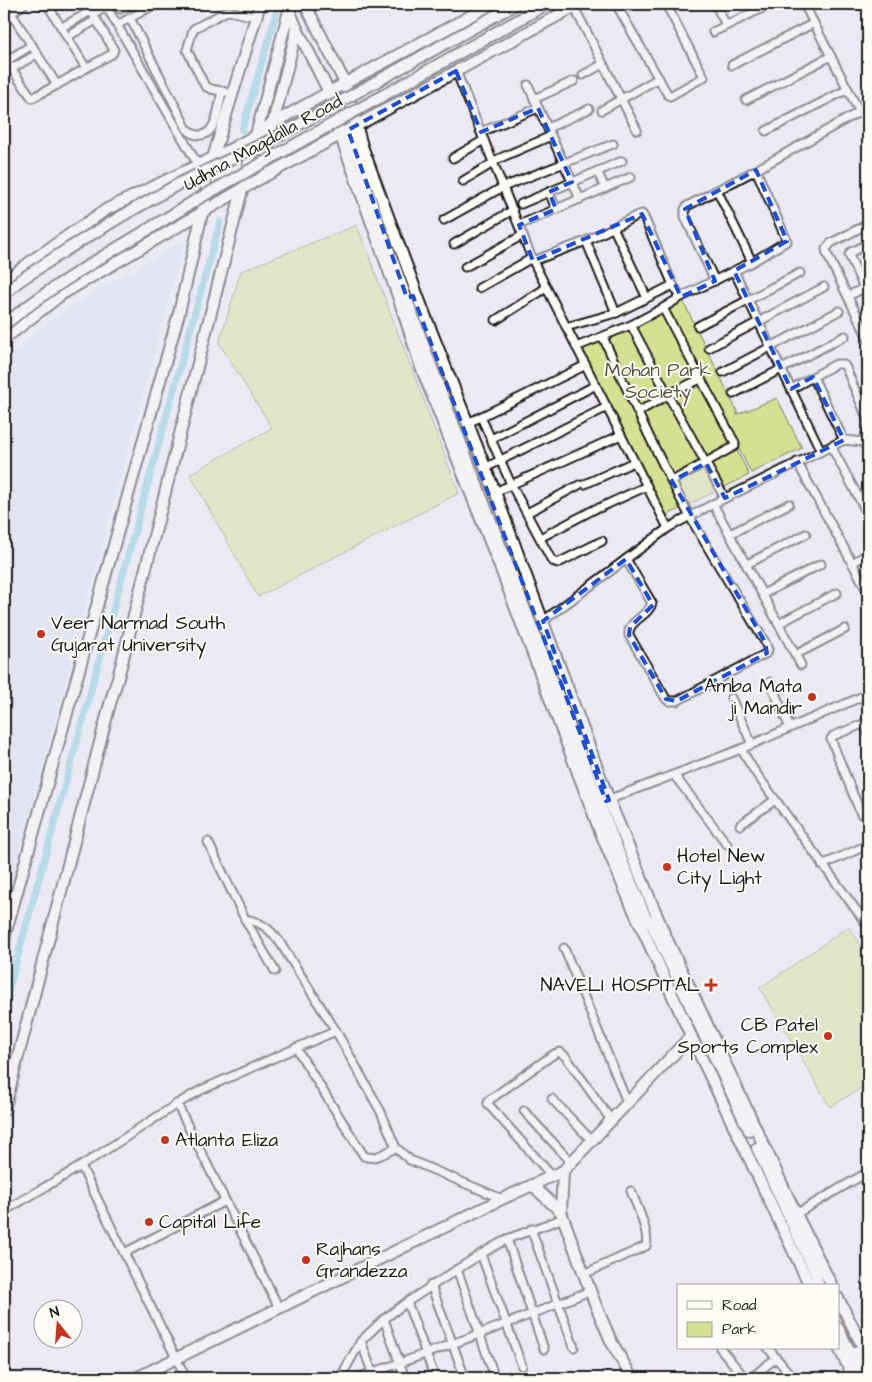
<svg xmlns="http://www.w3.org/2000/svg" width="872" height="1382" font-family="'Architects Daughter',sans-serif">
<rect width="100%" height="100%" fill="#eae9f4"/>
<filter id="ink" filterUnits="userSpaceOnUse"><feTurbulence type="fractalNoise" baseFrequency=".02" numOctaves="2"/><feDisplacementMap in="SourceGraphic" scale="10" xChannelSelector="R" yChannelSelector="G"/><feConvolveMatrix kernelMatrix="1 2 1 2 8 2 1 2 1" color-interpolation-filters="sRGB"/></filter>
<g filter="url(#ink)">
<polygon fill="#dddcf2" points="185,240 4,909 4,359 62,311"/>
<g fill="#d4e092" stroke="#787e57">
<polygon points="357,225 459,493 258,597 190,474 272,428 219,343 241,271"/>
<polygon points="681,297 738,413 736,415 777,398 802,448 751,473 725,421 723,422 749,475 661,518 577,348"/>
<polygon points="848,927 868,955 868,1084 830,1107 760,988"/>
</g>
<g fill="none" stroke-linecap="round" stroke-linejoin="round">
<g stroke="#7bc9d8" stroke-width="7">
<polyline points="242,130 279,4"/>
<polyline points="4,1006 220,222"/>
</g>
<g stroke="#1c1c1c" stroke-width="11">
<g id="street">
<polyline points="24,4 11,13 57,85 86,68 47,4"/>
<polyline points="105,4 198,165"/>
<polyline points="117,4 119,8 121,9 131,4"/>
<polyline points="616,4 668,95 670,96 704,77 666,4"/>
<polyline points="715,4 726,25"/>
<polyline points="804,4 860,113"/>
<polyline points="574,7 637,130"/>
<polyline points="4,8 10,4"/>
<polyline points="806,8 815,4"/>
<polyline points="93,14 107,7"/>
<path d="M 130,18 L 187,129 C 191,133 195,136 201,135 C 217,134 219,104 222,91"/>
<polyline points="117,25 156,4"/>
<polyline points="62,27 91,11"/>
<polyline points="713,32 771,4"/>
<polyline points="67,37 96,20"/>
<polyline points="4,58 32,98 57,85"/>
<polyline points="6,61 32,45"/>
<polyline points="732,65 814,23"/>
<polyline points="86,68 112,54 114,50 87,4"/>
<polyline points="11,69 37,54"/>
<polyline points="456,71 533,261 668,528"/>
<polyline points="583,75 603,64"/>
<polyline points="528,85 580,199"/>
<polyline points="225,92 211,89 205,86 187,50 193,30 195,28 225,12 229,11 256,17"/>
<polyline points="534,99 574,81"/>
<polyline points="746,100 831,56"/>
<polyline points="602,110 659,78"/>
<polyline points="548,128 589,109"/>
<polyline points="766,131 848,89"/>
<polyline points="481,132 538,108"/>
<polyline points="453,158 484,140"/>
<polyline points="597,171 605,188"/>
<polyline points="463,181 493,163 498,159 551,136"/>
<polyline points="717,190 752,262"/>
<polyline points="549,192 556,209"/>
<polyline points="521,204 622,161"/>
<polyline points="444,220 503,187 613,144"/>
<polyline points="868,224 831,243 826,249 827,254 868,338"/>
<polyline points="519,225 631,177"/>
<polyline points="613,227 647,298"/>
<polyline points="586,241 616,313"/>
<polyline points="454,244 513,210"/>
<polyline points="533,261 586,241 638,215 642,214 644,217 673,285 681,297"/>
<polyline points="465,267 523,235"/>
<polyline points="734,271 821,451"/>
<polyline points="715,281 685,217 685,209 687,206 756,170 868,107"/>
<polyline points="479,288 532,258"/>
<polyline points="864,288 849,255 851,252 868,244"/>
<polyline points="848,296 868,286"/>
<polyline points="663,308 735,443 735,446 672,481"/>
<polyline points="496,320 546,288"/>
<polyline points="631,325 668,395 725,498"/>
<polyline points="698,326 800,273"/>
<polyline points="566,327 616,313 673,285"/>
<path d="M 603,337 C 630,397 658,457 689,515 C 713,558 740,600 765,642 L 768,650 L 767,653 L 677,701 L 670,701 L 666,699 L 629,635 C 627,621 649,616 652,603 L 626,559"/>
<polyline points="576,347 631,325 663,308 681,297 752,262 787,241 756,170"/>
<polyline points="709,348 824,287"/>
<polyline points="723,372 839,311"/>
<polyline points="813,377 844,440"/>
<polyline points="791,389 836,364 842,364 845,366 868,420"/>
<polyline points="733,394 845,336"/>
<polyline points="638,412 668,395 700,379"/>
<polyline points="481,417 511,484 552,561 558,563 602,541"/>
<polyline points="468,423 586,365"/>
<polyline points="491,439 596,385"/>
<polyline points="863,442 868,426"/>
<polyline points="831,446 868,515"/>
<polyline points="797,462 868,592"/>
<polyline points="485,468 607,407"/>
<polyline points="585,484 634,462"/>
<polyline points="495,492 621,435"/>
<polyline points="713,504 801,665"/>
<polyline points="599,508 647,486"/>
<polyline points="527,513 579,485"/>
<polyline points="730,534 789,504"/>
<polyline points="540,538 595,509"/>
<polyline points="852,563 868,554"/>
<polyline points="747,564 806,534"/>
<polyline points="763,594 821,564"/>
<polyline points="543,621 668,528 713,504 844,440 863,442 868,451"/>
<polyline points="778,624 837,593"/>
<polyline points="795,655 845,629"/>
<polyline points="770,682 790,728"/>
<polyline points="731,698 752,744"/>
<polyline points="864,723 868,733"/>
<polyline points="741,749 755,772 868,926"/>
<polyline points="674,775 727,844"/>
<polyline points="605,801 741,749 868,694"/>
<polyline points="861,814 831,739 833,736 868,722"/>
<polyline points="740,825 775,800"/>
<polyline points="208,842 245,919 275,971"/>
<polyline points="822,865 868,845"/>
<path d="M 245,919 C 259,921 271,930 279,941 L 336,1031 L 381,1112 L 396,1148 L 410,1160 L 502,1199"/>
<polyline points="564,948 627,1102"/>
<path d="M 296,1048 L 364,1156 C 374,1161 386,1152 396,1148"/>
<polyline points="552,1099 592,1141"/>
<polyline points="177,1104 279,1308"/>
<polyline points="524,1111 571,1162"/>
<polyline points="81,1166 186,1378"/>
<polyline points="552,1176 488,1104 488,1101 554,1054 560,1052 566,1057 611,1120"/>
<polyline points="4,1211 81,1166 177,1104 201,1090 296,1048 336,1031"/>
<polyline points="796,1214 868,1172"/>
<polyline points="531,1229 574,1347"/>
<polyline points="507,1239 544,1349"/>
<polyline points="124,1253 221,1203"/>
<polyline points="481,1254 522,1366"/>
<polyline points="457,1269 495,1378"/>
<path d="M 584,1274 L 646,1246 C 650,1233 636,1204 631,1191"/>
<polyline points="431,1285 465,1378"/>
<polyline points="407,1302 435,1378"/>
<polyline points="384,1319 405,1378"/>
<polyline points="361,1341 374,1378"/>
<polyline points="720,1348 745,1378"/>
<polyline points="768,1348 793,1378"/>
<polyline points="340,1378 361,1341 384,1319 407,1302 481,1254 507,1239 564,1218"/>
<path d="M 357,1378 C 435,1351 513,1322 590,1291"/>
<polyline points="751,1378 776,1358"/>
</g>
</g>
<g stroke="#1c1c1c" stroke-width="14">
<g id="secondary">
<polyline points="287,4 297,29 329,92 340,134 399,299 421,367 502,572 600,831 631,904 691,1036 810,1286"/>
<polyline points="305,4 345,83 362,146 423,310 495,492 609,800 664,933 796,1214 832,1286"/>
<polyline points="348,130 364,172 366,187 430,363 616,846 645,916 653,927 749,1130"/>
<polyline points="212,161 260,4"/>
<polyline points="263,169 273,123 297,29"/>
<polyline points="4,282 34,259 107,209 229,150 256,135 273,123 329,92 493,4"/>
<polyline points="4,339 62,294 261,178 579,4"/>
<polyline points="4,938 179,313 207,192 205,181 198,165"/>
<polyline points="4,1110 110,704 119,674 256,135 290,7"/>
<polyline points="757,1148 816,1275 819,1286"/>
<polyline points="532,1185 561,1212"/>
<polyline points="838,1298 868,1357"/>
<polyline points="838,1328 863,1378"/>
<polyline points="838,1346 854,1378"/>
<polyline points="858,1351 868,1371"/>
<polyline points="136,1378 502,1199 563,1171"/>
<polyline points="632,1378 611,1341 594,1301 561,1212 563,1171 691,1036"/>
</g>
</g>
<use href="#street" stroke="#fdfcf7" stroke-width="7"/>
<use href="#secondary" stroke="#fdfcf7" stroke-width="10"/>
<g stroke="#1c1c1c" stroke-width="14" stroke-linecap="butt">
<g id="secondary-bridge">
<polyline points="4,294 19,281 69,248 122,216 182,182 273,139 516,4"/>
<path d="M 4,325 C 63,276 132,241 196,200 L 547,4"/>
</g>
</g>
<use href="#secondary-bridge" stroke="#fdfcf7" stroke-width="10"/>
</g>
</g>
<path d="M0 0H872V1382H0ZM 456,71 L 481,132 L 538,108 L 572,182 L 549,192 L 556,209 L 519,225 L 533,261 L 642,214 L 681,297 L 715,281 L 685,209 L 756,170 L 787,241 L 734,271 L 791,389 L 813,377 L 844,440 L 725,498 L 706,463 L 672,481 L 765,642 L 767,653 L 677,701 L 666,699 L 629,635 L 630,627 L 653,605 L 626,559 L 543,621 L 609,800 L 606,801 L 413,296 L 407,298 L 348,130 Z" fill="#eae9f4" fill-opacity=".55" fill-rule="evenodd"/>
<path fill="none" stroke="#1d4ed8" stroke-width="4" stroke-dasharray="10 6" stroke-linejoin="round" d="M 456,71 L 481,132 L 538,108 L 572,182 L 549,192 L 556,209 L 519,225 L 533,261 L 642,214 L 681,297 L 715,281 L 685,209 L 756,170 L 787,241 L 734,271 L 791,389 L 813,377 L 844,440 L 725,498 L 706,463 L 672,481 L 765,642 L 767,653 L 677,701 L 666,699 L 629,635 L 630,627 L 653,605 L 626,559 L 543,621 L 609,800 L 606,801 L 413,296 L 407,298 L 348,130 Z"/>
<g fill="#c8321e" stroke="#fdfcf7" stroke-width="2">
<circle cx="41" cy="634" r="5"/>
<circle cx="812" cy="697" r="5"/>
<circle cx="667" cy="867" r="5"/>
<path d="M708.5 977.5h5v5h5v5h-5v5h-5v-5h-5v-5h5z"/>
<circle cx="828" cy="1036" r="5"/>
<circle cx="165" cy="1140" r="5"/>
<circle cx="149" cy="1222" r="5"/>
<circle cx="306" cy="1260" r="5"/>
</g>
<g text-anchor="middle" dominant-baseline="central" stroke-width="4" stroke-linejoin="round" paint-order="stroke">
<g font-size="19" fill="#1c1c1c" stroke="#fdfcf7">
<text transform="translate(263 143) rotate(-29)">Udhna Magdalla Road</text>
</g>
<g font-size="19" fill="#53573f" stroke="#fdfcf7">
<text x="658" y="370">Mohan Park<tspan x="658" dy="22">Society</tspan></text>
</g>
<g font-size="19" fill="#1c1c1c" stroke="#fdfcf7" text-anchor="start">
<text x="51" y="623">Veer Narmad South<tspan x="51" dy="22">Gujarat University</tspan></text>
<text x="802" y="686" text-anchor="end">Amba Mata<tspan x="802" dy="22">ji Mandir</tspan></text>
<text x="677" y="856">Hotel New<tspan x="677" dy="22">City Light</tspan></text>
<text x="700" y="985" text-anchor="end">NAVELI HOSPITAL</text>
<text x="818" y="1025" text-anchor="end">CB Patel<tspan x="818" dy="22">Sports Complex</tspan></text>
<text x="175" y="1140">Atlanta Eliza</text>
<text x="159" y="1222">Capital Life</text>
<text x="316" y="1249">Rajhans<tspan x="316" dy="22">Grandezza</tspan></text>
</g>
</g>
<rect width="872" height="1382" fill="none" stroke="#fdfcf7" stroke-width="20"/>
<rect x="10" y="10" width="852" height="1362" fill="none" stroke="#1c1c1c" stroke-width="2" filter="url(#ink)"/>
<rect x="677" y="1284" width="162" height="65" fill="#fdfcf7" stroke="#a3a29f"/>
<rect x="687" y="1301" width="25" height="8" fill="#fdfcf7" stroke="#a3a29f"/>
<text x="722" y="1310" font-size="15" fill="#1c1c1c">Road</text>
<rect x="687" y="1322" width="25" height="15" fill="#d4e092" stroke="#a3a29f"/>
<text x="722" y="1334" font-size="15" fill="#1c1c1c">Park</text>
<g transform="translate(58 1324) rotate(343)"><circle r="24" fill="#fdfcf7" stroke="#a3a29f"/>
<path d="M0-4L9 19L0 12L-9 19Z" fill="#c8321e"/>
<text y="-8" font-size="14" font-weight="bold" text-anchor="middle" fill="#1c1c1c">N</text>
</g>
</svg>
